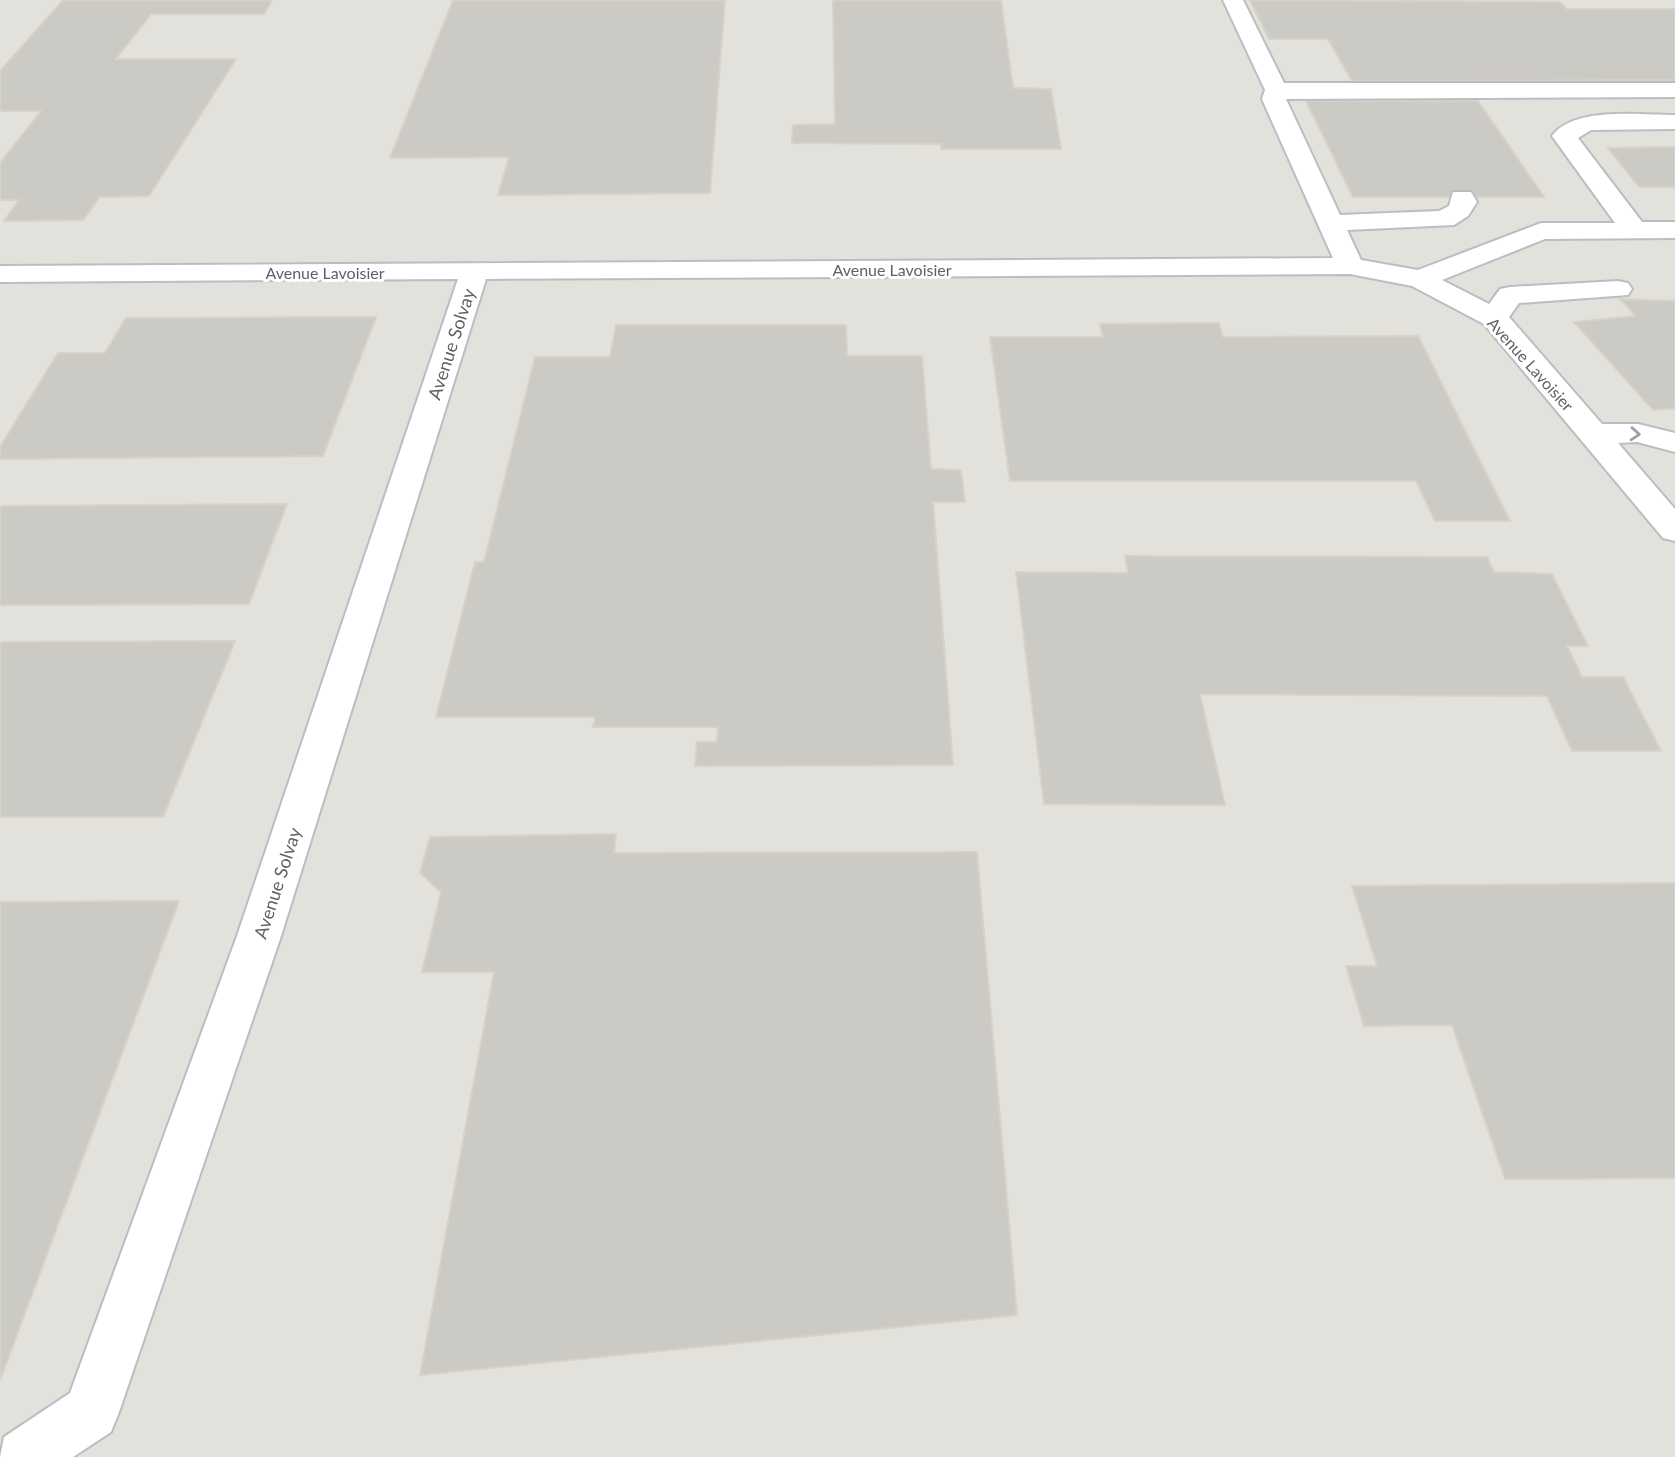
<svg xmlns="http://www.w3.org/2000/svg" width="1675" height="1457" font-family="Lato,sans-serif">
<rect width="100%" height="100%" fill="#f0f0e7"/>
<rect fill="#e2e1db" x="0" y="0" width="1675" height="1457"/>
<g fill="#cccac4" stroke="#d5d3c5" stroke-width="2">
<polygon points="63,0 272,0 264,14 151,14 116,59 236,59 149,196 100,197 83,220 4,221 19,200 0,200 0,163 41,111 0,111 0,71"/>
<polygon points="453,0 725,0 710,193 498,195 509,157 390,158"/>
<polygon points="833,0 1001,0 1013,88 1051,89 1061,149 941,149 941,144 792,143 793,125 835,124"/>
<polygon points="1250,0 1560,2 1567,9 1675,9 1675,80 1352,81 1328,39 1269,39"/>
<polygon points="1306,101 1478,101 1544,197 1353,197"/>
<polygon points="1675,147 1675,187 1639,187 1608,148"/>
<polygon points="1620,299 1675,301 1675,408 1653,410 1574,322 1636,316"/>
<polygon points="376,317 323,456 0,459 0,447 58,353 105,353 126,318"/>
<polygon points="1219,323 1223,337 1418,336 1510,521 1435,521 1416,481 1010,481 990,337 1103,337 1100,324"/>
<polygon points="616,325 846,325 847,356 922,356 931,469 961,470 965,502 933,502 953,765 695,766 697,742 717,742 718,727 593,727 595,717 436,717 475,562 484,562 535,357 610,357"/>
<polygon points="287,504 249,604 0,605 0,506"/>
<polygon points="1125,556 1487,557 1494,572 1552,574 1588,646 1567,646 1582,677 1623,677 1661,751 1572,751 1547,696 1200,694 1225,805 1044,804 1016,572 1128,573"/>
<polygon points="235,641 163,817 0,817 0,642"/>
<polygon points="616,834 614,853 977,852 1017,1315 420,1375 494,972 422,972 441,892 420,873 430,837"/>
<polygon points="1675,883 1675,1178 1505,1179 1452,1025 1364,1026 1346,966 1377,966 1352,886"/>
<polygon points="179,901 0,1380 0,902"/>
</g>
<g fill="none" stroke-linecap="round" stroke-linejoin="round">
<g stroke="#bbbdc2" stroke-width="4">
<path id="minor" d="M 1223,0 L 1243,0 L 1284,83 L 1675,83 L 1675,97 L 1286,99 L 1340,215 L 1439,211 L 1449,206 L 1453,192 L 1471,192 L 1477,202 L 1468,216 L 1454,225 L 1347,230 L 1361,260 L 1418,270 L 1541,223 L 1615,223 L 1552,136 C 1573,106 1642,115 1675,115 L 1675,129 L 1591,130 L 1578,138 L 1642,222 L 1675,222 L 1675,238 L 1545,239 L 1442,280 L 1489,304 L 1500,289 L 1510,287 L 1618,281 L 1628,283 L 1632,289 L 1628,295 L 1519,303 L 1509,317 L 1602,424 L 1638,424 L 1675,433 L 1675,452 L 1637,442 L 1618,443 L 1675,509 L 1675,541 L 1663,538 L 1484,324 L 1412,286 L 1350,274 L 486,279 L 281,936 L 119,1412 L 111,1432 L 73,1457 L 0,1457 L 4,1437 L 70,1393 L 237,936 L 458,279 L 0,282 L 0,266 L 1333,258 L 1262,99 L 1265,90 Z"/>
</g>
<use href="#minor" fill="#fff" fill-rule="evenodd"/>
</g>
<defs><path id="oneway-chevron" d="M-2-3.5L2.5 0L-2 3.5" fill="none" stroke-width="1.6" stroke-linecap="round" stroke-linejoin="round" transform="scale(1.75)"/></defs>
<use stroke="#9ea0a4" href="#oneway-chevron" transform="translate(1635 434) rotate(4)"/>
<g text-anchor="middle" dominant-baseline="central" stroke-width="6" stroke-linejoin="round" paint-order="stroke">
<g font-size="16" fill="#5e6167" stroke="#fff">
<text x="892" y="269">Avenue Lavoisier</text>
<text x="325" y="272">Avenue Lavoisier</text>
<text transform="translate(1531 364) rotate(48)">Avenue Lavoisier</text>
</g>
<g font-size="18" fill="#5e6167" stroke="#fff">
<text transform="translate(451 344) rotate(-72)">Avenue Solvay</text>
<text transform="translate(277 883) rotate(-72)">Avenue Solvay</text>
</g>
</g>
</svg>
